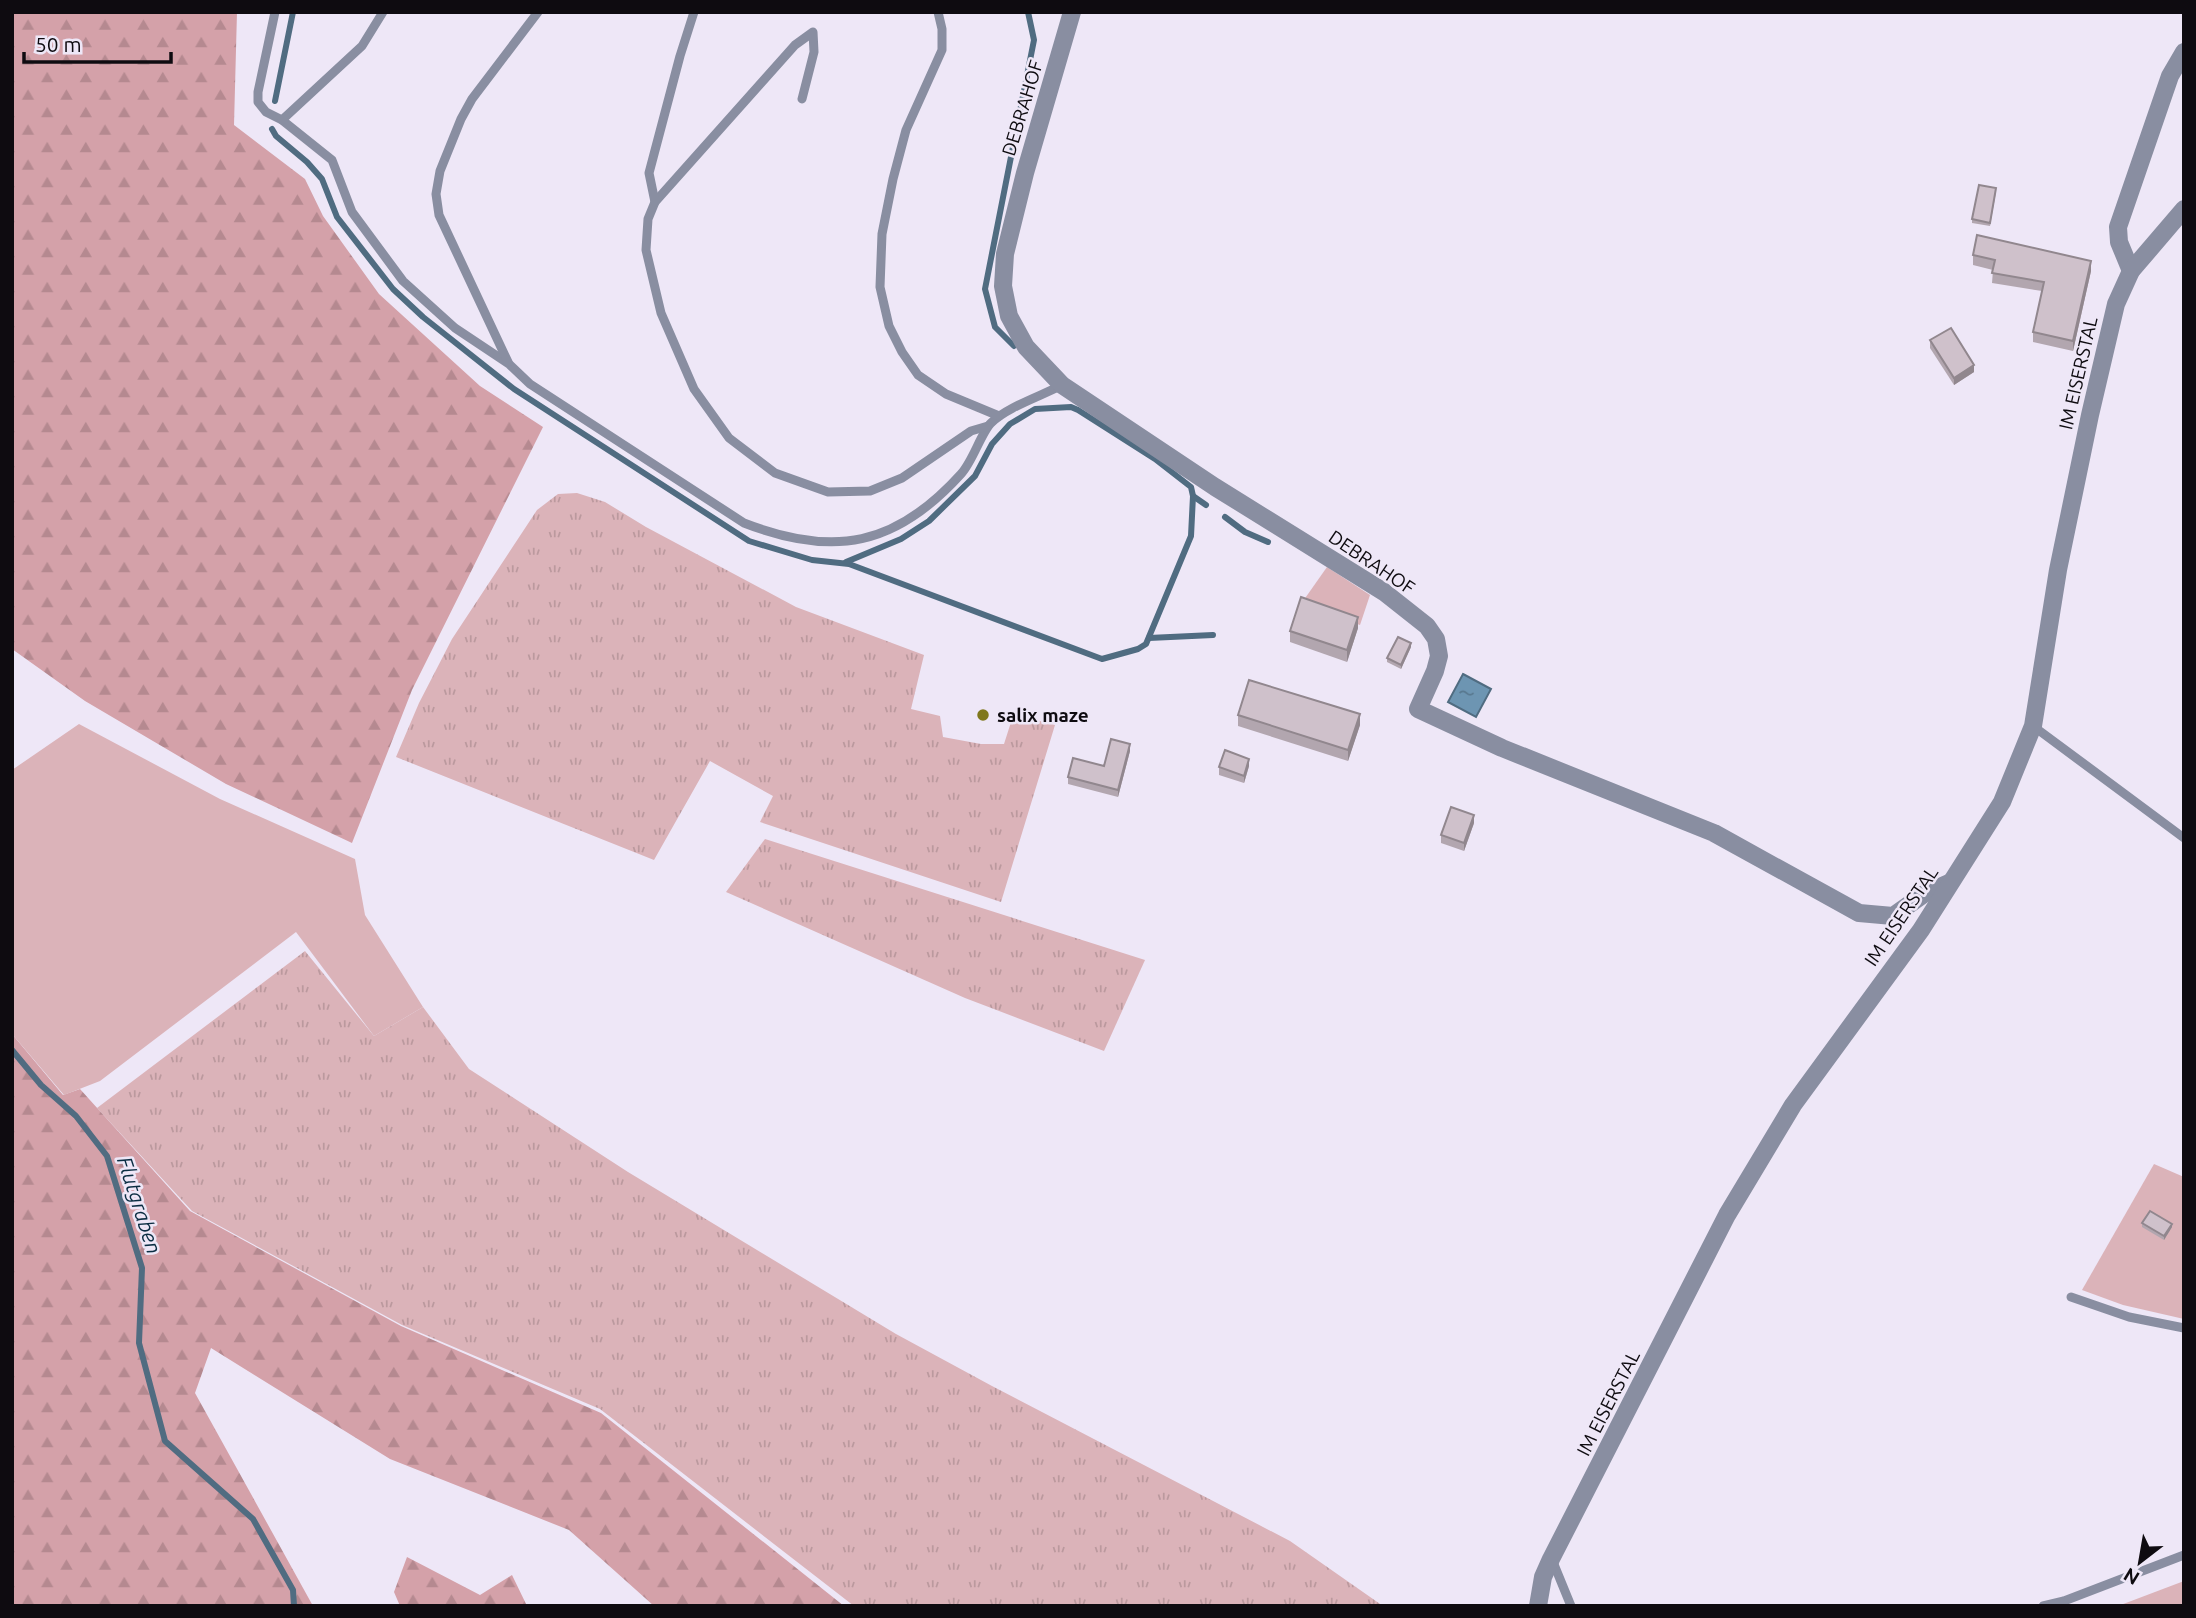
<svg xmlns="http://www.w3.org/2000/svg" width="2196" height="1618" font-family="Ubuntu,sans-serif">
<defs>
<pattern id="grass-tufts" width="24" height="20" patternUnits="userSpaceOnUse" patternTransform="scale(1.75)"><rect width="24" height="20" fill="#dbb3b9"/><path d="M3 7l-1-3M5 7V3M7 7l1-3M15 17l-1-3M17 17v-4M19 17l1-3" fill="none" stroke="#bb999e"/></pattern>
<pattern id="forest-firs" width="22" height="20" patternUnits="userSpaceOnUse" patternTransform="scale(1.75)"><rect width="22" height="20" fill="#d4a1a9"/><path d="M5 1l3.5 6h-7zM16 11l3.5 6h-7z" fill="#b58990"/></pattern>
<pattern id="water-ripples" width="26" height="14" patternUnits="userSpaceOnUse" patternTransform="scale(1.75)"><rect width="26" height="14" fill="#6d95b2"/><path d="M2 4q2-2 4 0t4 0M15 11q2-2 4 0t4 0" fill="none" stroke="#58788f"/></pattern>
</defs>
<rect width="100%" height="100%" fill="#eee7f7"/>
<g fill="url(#grass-tufts)">
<polygon points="577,493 605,502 646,527 796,607 924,655 911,709 940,716 943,737 981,744 1004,744 1012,719 1025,717 1055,725 1001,902 760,822 773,796 710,761 654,860 396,757 419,703 452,639 537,510 558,494"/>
<polygon points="765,839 1145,960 1104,1051 965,998 726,892"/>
<polygon points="305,951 374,1036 423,1007 469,1069 628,1172 896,1334 992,1386 1290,1541 1383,1606 854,1606 600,1409 402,1325 192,1211 97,1108"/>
</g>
<g fill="url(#forest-firs)">
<polygon points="12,12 237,12 234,125 305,179 323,216 379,294 480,386 543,427 412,690 352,843 226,784 85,701 12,649"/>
<polygon points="12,1034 63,1095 80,1089 190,1211 401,1326 601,1413 844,1606 654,1606 569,1530 390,1459 211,1348 195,1393 313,1606 12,1606"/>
<polygon points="407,1557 480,1595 512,1575 527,1606 400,1606 394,1592"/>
</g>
<g fill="#dbb3b9">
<polygon points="1327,567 1370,595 1360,625 1301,604"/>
<polygon points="79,724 220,799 355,859 365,915 423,1007 374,1036 296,932 100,1081 64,1095 12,1034 12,770"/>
<polygon points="2154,1164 2184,1177 2184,1319 2123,1305 2082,1290"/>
<polygon points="2184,1581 2184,1606 2118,1606"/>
</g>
<polygon fill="url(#water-ripples)" stroke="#506c81" stroke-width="2" points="1463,674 1491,689 1476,717 1448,702"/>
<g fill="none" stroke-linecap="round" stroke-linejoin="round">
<g stroke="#506c81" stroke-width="6">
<polyline points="275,101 293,12"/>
<polyline points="272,129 276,136 307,162 322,179 337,217 393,289 423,317 514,389 749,541 812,560 849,564 1102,659 1138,649 1146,644 1191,536 1193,496"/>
<polyline points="1014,346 995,327 985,289 1034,40 1028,12"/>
<polyline points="1225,517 1245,532 1268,542"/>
<polyline points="846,562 901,539 929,521 975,476 992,444 1010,424 1035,409 1071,407 1078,410 1155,459 1191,487 1193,496 1206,505"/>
<polyline points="1149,638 1213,635"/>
<polyline points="12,1050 41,1085 76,1116 107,1156 142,1268 139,1343 165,1441 253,1519 293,1590 294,1606"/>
</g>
<g stroke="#898ea1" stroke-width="9">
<path d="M 275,12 L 258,92 L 258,102 L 266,112 L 282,120 L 332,160 L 352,212 L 403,281 L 455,328 L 509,364 L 530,384 L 744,523 C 834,558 896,546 961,474 C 973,461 981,433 991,423 C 1007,407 1041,396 1062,385"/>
<polyline points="938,12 942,29 942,50 906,130 893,179 882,234 880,287 889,326 902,352 918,375 946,394 999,416"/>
<polyline points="802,99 814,52 813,32 795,45 655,202 648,219 646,250 661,313 694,389 729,438 775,473 828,492 870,491 902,478 971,431 988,426"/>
<polyline points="282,120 362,46 383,12"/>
<polyline points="655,202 649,173 680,56 694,12"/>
<polyline points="508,362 439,215 436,194 440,171 461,119 472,99 538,12"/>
<polyline points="2033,726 2184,838"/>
<polyline points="2071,1297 2129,1317 2184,1328"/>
<polyline points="1553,1562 1571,1606"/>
<polyline points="2043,1606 2064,1601 2184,1555"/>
</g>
<g stroke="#898ea1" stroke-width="18">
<polyline points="1072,12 1025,173 1005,254 1003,286 1009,316 1026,347 1062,385 1215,487 1384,592 1427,626 1436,639 1439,656 1435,671 1418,709 1502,748 1714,833 1859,913 1893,916 1924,894 1949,883"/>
<polyline points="2131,271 2119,242 2118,227 2170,76 2184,52"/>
<polyline points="1538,1606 1543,1577 1551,1559 1727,1215 1793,1105 1921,930 2002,802 2033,726 2058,570 2090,415 2116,304 2131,271 2184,209"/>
</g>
</g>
<g fill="#b2a6af">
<polygon points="1996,192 1990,226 1972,223 1972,219"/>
<polygon points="1973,255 2091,271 2073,351 2033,342 2033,332 2042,291 1992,283 1993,270 1973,265"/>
<polygon points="1930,340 1974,372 1954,385 1930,348"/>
<polygon points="1358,628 1347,662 1290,642 1290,631"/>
<polygon points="1411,647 1401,669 1387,662 1387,658"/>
<polygon points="1238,715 1360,725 1348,761 1238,726"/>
<polygon points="1130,751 1118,797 1068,784 1068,777 1104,766"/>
<polygon points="1249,766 1244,783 1219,775 1219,767"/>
<polygon points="1474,823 1464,851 1441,843 1441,835"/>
<polygon points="2142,1223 2172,1227 2164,1240 2142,1227"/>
</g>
<g fill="#91878e">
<polygon points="2091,261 2091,271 2073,351 2073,341"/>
<polygon points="1974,365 1974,372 1954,385 1954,378"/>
<polygon points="1358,617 1358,628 1347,662 1347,650"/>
<polygon points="1411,643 1411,647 1401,669 1401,665"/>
<polygon points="1360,714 1360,725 1348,761 1348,750"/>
<polygon points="1130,744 1130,751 1118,797 1118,790"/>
<polygon points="1249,759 1249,766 1244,783 1244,776"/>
<polygon points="1474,815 1474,823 1464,851 1464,843"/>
<polygon points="2172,1224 2172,1227 2164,1240 2164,1236"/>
</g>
<g fill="#cfc1cb" stroke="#91878e" stroke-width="2">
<polygon points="1979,185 1996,188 1990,223 1972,219"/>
<polygon points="1977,235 2091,261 2073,341 2033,332 2044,282 1992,273 1995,260 1973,255"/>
<polygon points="1951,328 1974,365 1954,378 1930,340"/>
<polygon points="1301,597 1358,617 1347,650 1290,631"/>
<polygon points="1398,637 1411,643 1401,665 1387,658"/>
<polygon points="1249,680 1360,714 1348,750 1238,715"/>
<polygon points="1111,739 1130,744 1118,790 1068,777 1073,758 1104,766"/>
<polygon points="1225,750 1249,759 1244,776 1219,767"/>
<polygon points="1451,807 1474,815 1464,843 1441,835"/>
<polygon points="2150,1211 2172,1224 2164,1236 2142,1223"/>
</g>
<circle fill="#7f771c" stroke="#eee7f7" stroke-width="2.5" cx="983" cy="715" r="7"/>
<g text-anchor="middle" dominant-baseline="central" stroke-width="5" stroke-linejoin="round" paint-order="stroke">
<g font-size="19" fill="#0e0b10" stroke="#eee7f7">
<text transform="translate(1022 108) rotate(-73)">DEBRAHOF</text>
<text transform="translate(2078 373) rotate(-77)">IM EISERSTAL</text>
<text transform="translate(1372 562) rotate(34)">DEBRAHOF</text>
<text transform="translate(1901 916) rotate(-56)">IM EISERSTAL</text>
<text transform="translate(1608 1403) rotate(-63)">IM EISERSTAL</text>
</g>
<g font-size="19" font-weight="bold" fill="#0e0b10" stroke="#eee7f7" text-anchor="start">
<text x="997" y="715">salix maze</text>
</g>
<g font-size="21" font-style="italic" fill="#0a2d42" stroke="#eee7f7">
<text transform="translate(140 1205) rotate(72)">Flutgraben</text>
</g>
</g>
<rect width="2196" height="1618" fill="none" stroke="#0e0b10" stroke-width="28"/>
<g transform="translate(2140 1562) rotate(211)" stroke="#eee7f7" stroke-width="5" paint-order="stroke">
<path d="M0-5L12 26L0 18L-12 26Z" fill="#0e0b10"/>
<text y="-10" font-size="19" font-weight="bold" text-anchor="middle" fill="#0e0b10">N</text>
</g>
<path d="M24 52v10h147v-10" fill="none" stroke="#0e0b10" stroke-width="3.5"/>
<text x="35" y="52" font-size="21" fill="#0e0b10" stroke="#eee7f7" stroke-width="5" paint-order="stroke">50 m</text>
</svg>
